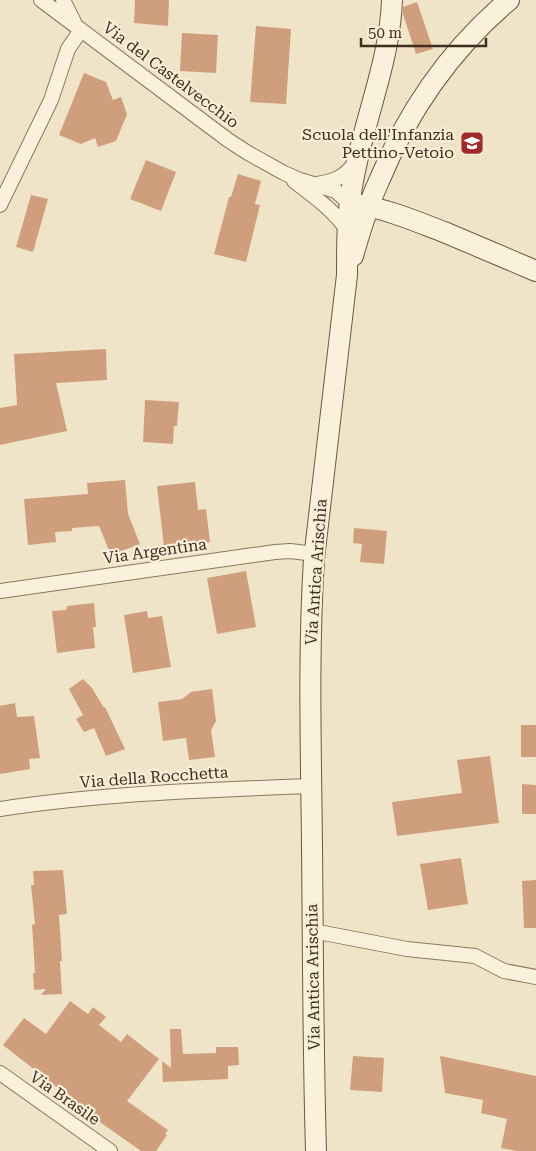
<svg xmlns="http://www.w3.org/2000/svg" width="536" height="1151" font-family="'Roboto Serif',serif">
<rect width="100%" height="100%" fill="#f0e4c8"/>
<g fill="#cf9f7d">
<polygon points="135,0 169,0 168,26 134,23"/>
<polygon points="417,2 433,49 416,54 403,14 403,7"/>
<polygon points="256,26 291,29 286,104 250,102"/>
<polygon points="182,33 218,35 216,73 180,71"/>
<polygon points="84,73 106,82 113,100 121,97 127,114 116,141 98,147 95,138 81,144 59,135"/>
<polygon points="146,160 176,172 161,211 130,199"/>
<polygon points="238,174 261,181 255,204 260,205 246,262 214,254 229,197 231,197"/>
<polygon points="31,195 48,199 33,252 16,247"/>
<polygon points="106,349 107,380 56,383 67,431 0,445 0,408 17,405 14,354"/>
<polygon points="145,400 179,402 177,426 174,426 173,444 143,442"/>
<polygon points="125,480 128,514 140,544 111,555 99,526 72,528 72,531 55,532 56,542 28,545 24,499 88,494 87,483"/>
<polygon points="195,482 198,510 206,509 210,542 164,547 157,486"/>
<polygon points="354,528 387,531 384,564 360,562 362,544 353,543"/>
<polygon points="246,571 256,627 217,634 207,578"/>
<polygon points="94,603 96,627 93,627 95,648 57,653 52,611 66,610 67,606"/>
<polygon points="147,611 148,618 162,616 171,667 133,673 124,615"/>
<polygon points="83,679 92,688 104,708 105,707 125,749 106,756 94,728 84,732 76,719 83,715 69,689"/>
<polygon points="212,689 216,721 211,730 215,757 189,760 186,738 163,741 158,702 182,699 191,692"/>
<polygon points="15,703 17,717 34,716 40,758 29,759 30,769 0,774 0,706"/>
<rect x="521" y="725" width="15" height="32"/>
<polygon points="490,756 499,823 397,836 392,802 462,793 457,760"/>
<polygon points="522,784 536,785 536,814 522,814"/>
<polygon points="461,858 468,904 428,910 420,864"/>
<polygon points="63,870 67,914 59,915 62,961 60,961 62,994 41,995 46,989 34,990 33,973 35,973 32,925 35,924 31,885 34,885 33,871"/>
<polygon points="536,880 536,928 524,928 522,881"/>
<polygon points="70,1001 88,1014 93,1007 106,1017 99,1025 121,1042 127,1034 159,1059 127,1101 168,1130 165,1134 167,1135 156,1151 141,1151 97,1120 99,1118 63,1092 3,1045 24,1018 46,1034"/>
<polygon points="170,1029 181,1029 183,1054 216,1053 216,1047 238,1047 239,1065 228,1066 228,1079 163,1082 162,1061 171,1068"/>
<polygon points="353,1056 384,1058 382,1092 350,1090"/>
<polygon points="440,1056 536,1076 536,1151 517,1151 501,1148 507,1119 481,1113 483,1100 445,1093"/>
</g>
<g fill="none" stroke-linecap="round" stroke-linejoin="round">
<g stroke="#8d765c" stroke-width="16">
<g id="street">
<polyline points="41,0 228,140 248,153 284,173 300,180 336,191 349,203"/>
<polyline points="63,0 74,22"/>
<path d="M 294,181 C 313,196 334,210 347,230"/>
<path d="M 317,184 C 336,181 344,177 356,162"/>
<polyline points="0,205 51,100 68,49 81,30"/>
<polyline points="0,591 275,552 290,551 315,554"/>
<path d="M 0,809 C 103,793 207,790 311,786"/>
<polyline points="313,931 407,949 475,956 504,971 536,977"/>
<polyline points="0,1073 110,1151"/>
</g>
</g>
<g stroke="#6f573f" stroke-width="22">
<g id="secondary">
<path d="M 356,204 C 387,209 415,221 444,232 C 475,245 505,258 536,271"/>
<path d="M 353,256 C 360,231 368,205 379,181 C 408,111 451,49 509,0"/>
<path d="M 316,1151 C 313,1049 313,947 312,845 C 311,750 308,654 314,559 L 347,275 C 347,241 347,209 354,176 C 365,117 390,60 392,0"/>
</g>
</g>
<use href="#street" stroke="#faf1dc" stroke-width="14"/>
<use href="#secondary" stroke="#faf1dc" stroke-width="20"/>
</g>
<defs>
<g id="school-square" transform="scale(1.25)"><rect x="-9" y="-9" width="18" height="18" rx="4" fill="#9e2a2b" stroke="#f7eed8"/><path d="M0-5L7-2L0 1L-7-2ZM-4 1L0 2.5L4 1V4Q0 6-4 4Z" fill="#fff"/></g>
</defs>
<g fill-rule="evenodd">
<use href="#school-square" x="472" y="143"/>
</g>
<g text-anchor="middle" dominant-baseline="central" stroke-width="4.5" stroke-linejoin="round" paint-order="stroke">
<g font-size="16" fill="#3d2e20" stroke="#f7eed8">
<text transform="translate(171 75) rotate(37)">Via del Castelvecchio</text>
<text transform="translate(155 551) rotate(-8)">Via Argentina</text>
<text transform="translate(316 572) rotate(-86)">Via Antica Arischia</text>
<text transform="translate(154 777) rotate(-4)">Via della Rocchetta</text>
<text transform="translate(313 977) rotate(-91)">Via Antica Arischia</text>
<text transform="translate(65 1098) rotate(35)">Via Brasile</text>
</g>
<g font-size="16" fill="#3d2e20" stroke="#f7eed8" text-anchor="end">
<text x="454" y="134">Scuola dell'Infanzia<tspan x="454" dy="18">Pettino-Vetoio</tspan></text>
</g>
</g>
<path d="M361 38v8h125v-8" fill="none" stroke="#3d2e20" stroke-width="2.5"/>
<text x="368" y="38" font-size="15" fill="#3d2e20" stroke="#f7eed8" stroke-width="4" paint-order="stroke">50 m</text>
</svg>
